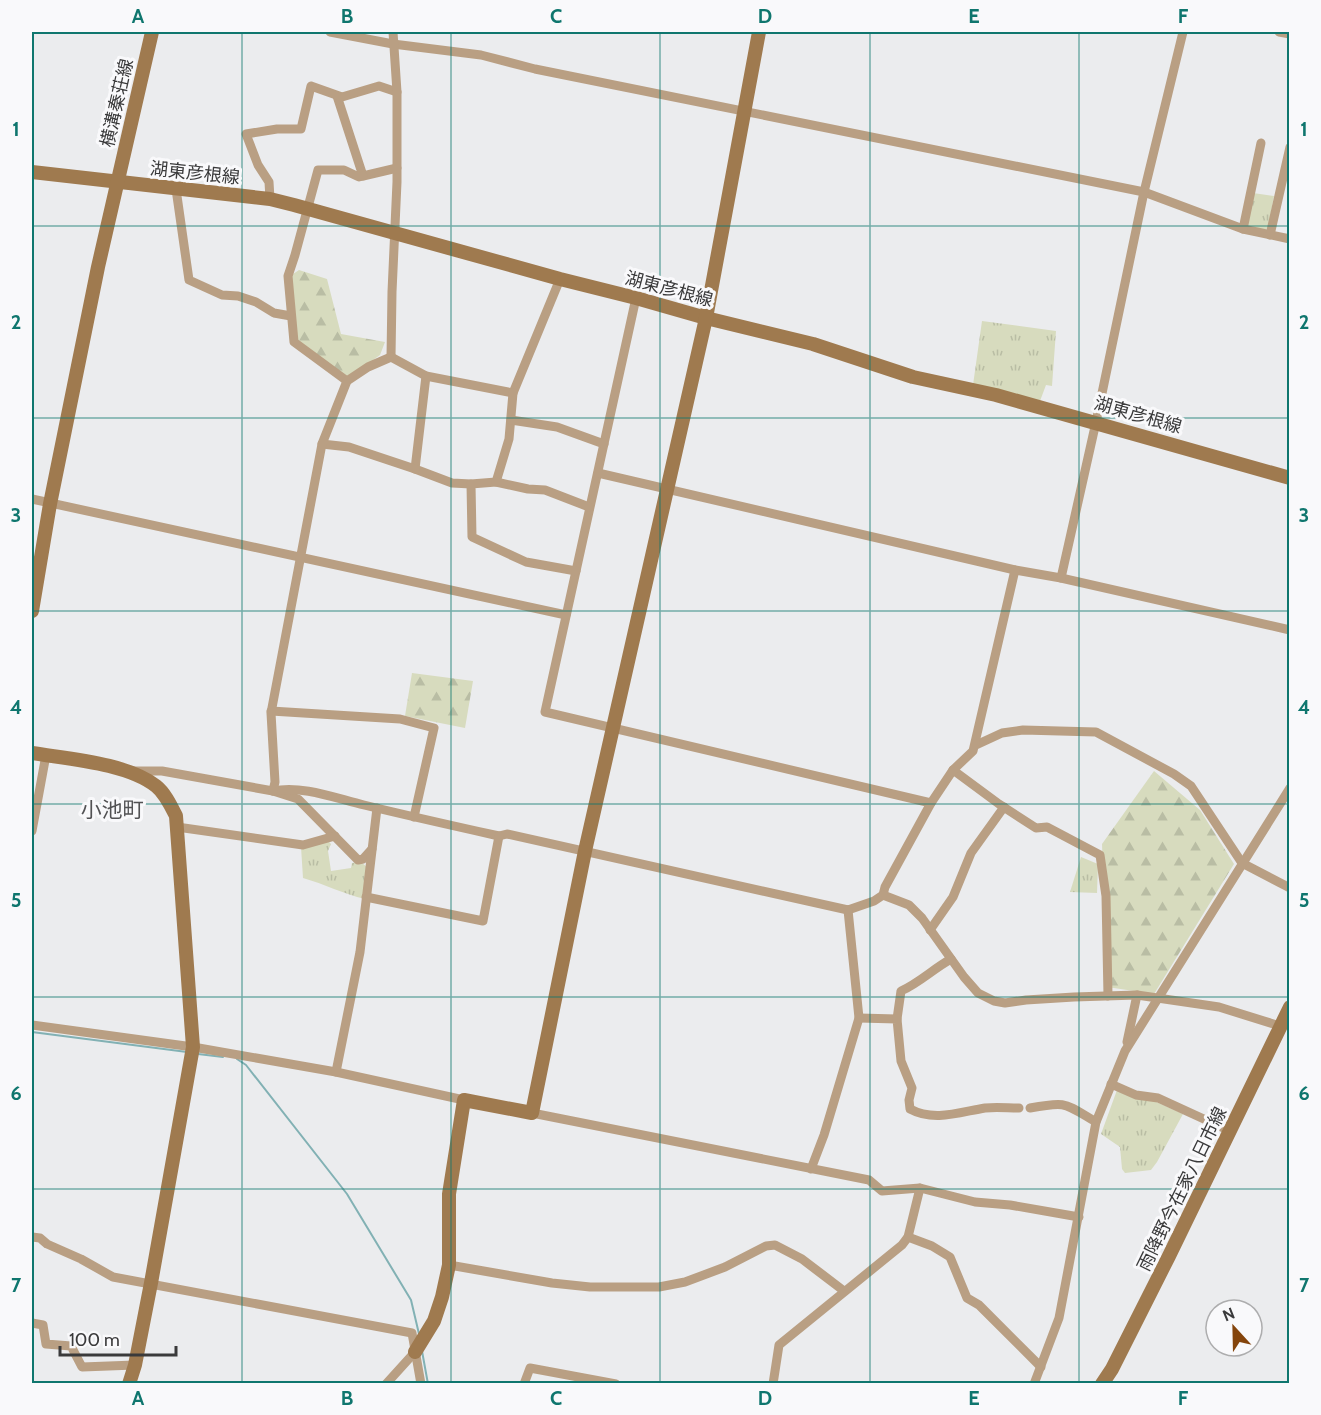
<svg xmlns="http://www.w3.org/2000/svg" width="1321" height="1415" font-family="Cabin,'Noto Sans JP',sans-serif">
<defs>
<pattern id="forest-firs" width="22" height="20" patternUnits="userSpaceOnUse" patternTransform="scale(1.5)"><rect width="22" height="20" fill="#d7dbbe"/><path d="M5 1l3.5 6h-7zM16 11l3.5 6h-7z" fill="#b9bda4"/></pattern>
<pattern id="park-tufts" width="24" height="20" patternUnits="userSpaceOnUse" patternTransform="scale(1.5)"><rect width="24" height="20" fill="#d7dbbe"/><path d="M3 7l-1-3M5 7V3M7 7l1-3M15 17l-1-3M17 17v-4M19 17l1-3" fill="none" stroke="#b9bda4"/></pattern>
</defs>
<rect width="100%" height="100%" fill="#ebecee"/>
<g fill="url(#forest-firs)">
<polygon points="299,270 327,279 341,334 385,342 380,355 347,379 295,340 290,276"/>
<polygon points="412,673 473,681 465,728 405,716"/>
<polygon points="1154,771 1200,810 1234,864 1154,994 1107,987 1102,844"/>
</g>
<g fill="url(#park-tufts)">
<polygon points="1253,193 1274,196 1268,228 1264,230 1247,225"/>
<polygon points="982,321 1056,331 1052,386 1046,385 1040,401 973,385"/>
<path d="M 327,840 L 331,844 L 328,851 L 331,871 L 351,868 L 352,863 L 361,862 L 368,868 L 365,899 C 344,894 324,884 303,878 L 301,847 Z"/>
<polygon points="1081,857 1098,864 1097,893 1070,892"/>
<polygon points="1117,1090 1152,1100 1183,1114 1157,1162 1151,1170 1125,1173 1122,1169 1120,1147 1101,1134"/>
</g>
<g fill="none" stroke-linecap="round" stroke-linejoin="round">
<g stroke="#82b1b4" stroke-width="2">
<polyline points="32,1032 187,1052"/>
<polyline points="198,1054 223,1057"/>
<polyline points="237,1059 246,1065 347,1194 411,1300 419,1334"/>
<polyline points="422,1351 428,1384"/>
</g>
<g stroke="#b99f83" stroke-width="9">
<polyline points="330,32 393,44 481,55 535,69 1144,192 1243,229 1290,239"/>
<polyline points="1279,32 1290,34"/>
<polyline points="337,96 363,176 397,168"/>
<polyline points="176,189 189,280 222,295 238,296 256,302 274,313 291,316"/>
<polyline points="270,199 269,182 258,165 246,134 277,129 301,129 311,86 342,97 379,86 397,92"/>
<polyline points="1243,229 1261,143"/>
<polyline points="1270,235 1290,147"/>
<path d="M 636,298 C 606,436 575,574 545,712 L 931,803"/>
<polyline points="391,357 392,292 397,182 397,92 393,32"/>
<polyline points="391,357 426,376 513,393 560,279"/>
<polyline points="426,376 415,469 452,483 471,484"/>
<polyline points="347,381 294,342 288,276 295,255 318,170 344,170 359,177 363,176"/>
<polyline points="513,393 509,439 496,482 471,484 472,537 526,562 576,571"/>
<polyline points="511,420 557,427 604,444"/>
<polyline points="322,444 349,447 415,469"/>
<polyline points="598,473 1015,570 1061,578 1290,630"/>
<polyline points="496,482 528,489 545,490 589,507"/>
<polyline points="32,499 566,615"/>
<polyline points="1061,578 1096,422 1144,192 1183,32"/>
<polyline points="271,711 400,719 434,728 414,817"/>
<polyline points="976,745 1002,733 1023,730 1096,732 1174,774 1191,786 1242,863 1290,888"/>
<polyline points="953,770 999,804 1036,828 1047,827 1100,855 1106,896 1108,996"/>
<polyline points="132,771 162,771 273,791 298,799 358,860 363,859 372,849"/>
<path d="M 273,791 C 302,785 335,798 364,805 C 409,816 454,826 499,836 L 507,834 L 848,910 L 874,901 L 883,895 L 885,887 L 931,803 L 953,770 L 973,751 L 1015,570"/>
<polyline points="273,791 275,782 271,713 322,444 347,381 368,367 391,357"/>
<polyline points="177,827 303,845 335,836"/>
<polyline points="32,831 46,755"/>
<polyline points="883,895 909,905 922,918 964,977 978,993 994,1001 1005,1003 1026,1000 1074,997 1137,995 1219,1007 1280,1026"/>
<polyline points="366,897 483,921 499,836"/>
<polyline points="930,930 953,897 971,853 1004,807"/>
<path d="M 859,1018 L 897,1019 L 901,1061 L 912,1088 L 909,1100 L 910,1109 C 934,1122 960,1112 985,1108 C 996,1107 1008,1108 1019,1108"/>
<path d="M 897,1019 L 901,991 C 919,983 933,969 951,959"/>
<polyline points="32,1025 193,1047 336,1072 464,1100"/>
<polyline points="1127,1042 1137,995"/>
<polyline points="336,1072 360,952 377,808"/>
<polyline points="1111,1084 1136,1095 1158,1098 1230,1131"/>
<path d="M 1030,1108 C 1067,1101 1064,1103 1096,1122"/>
<polyline points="532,1113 869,1180 882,1191 920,1188 975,1202 1010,1205 1079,1217"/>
<polyline points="811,1169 824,1135 859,1018 848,910"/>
<polyline points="32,1237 40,1238 47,1244 81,1259 113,1277 412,1333 421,1384"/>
<polyline points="908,1237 932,1246 950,1257 967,1298 979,1305 1041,1367"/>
<polyline points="449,1265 552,1283 590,1287 659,1287 685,1282 725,1267 766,1246 775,1245 802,1259 844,1291"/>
<polyline points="32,1323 43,1325 46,1344 71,1346 82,1367 135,1365"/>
<polyline points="386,1384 415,1352"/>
<polyline points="524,1384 530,1368 616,1384"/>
<polyline points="773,1384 779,1345 902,1245 908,1237 920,1188"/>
<polyline points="1034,1384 1059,1318 1096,1122 1125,1051 1290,788"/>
</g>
<g stroke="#9f7a4f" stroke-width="14">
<polyline points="32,172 270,199 294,205 560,279 636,298 706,318 813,344 913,377 996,395 1290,478"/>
<polyline points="32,611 50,504 98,267 152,32"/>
<path d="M 32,753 C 68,759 127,763 156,786 C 165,793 171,806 176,816 L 193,1047 L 151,1283 L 135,1365 L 129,1384"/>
<polyline points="415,1352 434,1321 442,1297 449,1265 449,1194 464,1100 532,1113 585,851 706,318 759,32"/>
<polyline points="1102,1384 1112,1369 1169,1256 1290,1007"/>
</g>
</g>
<path fill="none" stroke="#0f766e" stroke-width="1.5" stroke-opacity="0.55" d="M 242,32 L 242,1384M 451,32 L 451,1384M 660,32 L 660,1384M 870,32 L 870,1384M 1079,32 L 1079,1384M 32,226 L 1290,226M 32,418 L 1290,418M 32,611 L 1290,611M 32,804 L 1290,804M 32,997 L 1290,997M 32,1189 L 1290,1189"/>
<g text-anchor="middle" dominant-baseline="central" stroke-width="6" stroke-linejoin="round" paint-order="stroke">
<g font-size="18" fill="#3a3a3b" stroke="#f9f9fb">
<text transform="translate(117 103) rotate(-77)">横溝秦荘線</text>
<text transform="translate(195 173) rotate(6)">湖東彦根線</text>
<text transform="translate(669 289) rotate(15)">湖東彦根線</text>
<text transform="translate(1138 415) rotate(16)">湖東彦根線</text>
<text transform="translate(1182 1189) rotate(-64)">雨降野今在家八日市線</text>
</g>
<g font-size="21" fill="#525254" stroke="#f9f9fb">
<text x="112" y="809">小池町</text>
</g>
</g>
<rect width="1321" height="1415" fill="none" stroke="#f9f9fb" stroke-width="66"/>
<g transform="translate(1234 1328) rotate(338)"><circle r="28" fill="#f9f9fb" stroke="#adadae" stroke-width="1.5"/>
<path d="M0-4.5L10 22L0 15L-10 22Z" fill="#84440b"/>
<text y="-9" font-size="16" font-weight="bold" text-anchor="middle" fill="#3a3a3b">N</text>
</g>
<path d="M60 1346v9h116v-9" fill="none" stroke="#3a3a3b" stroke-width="3"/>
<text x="69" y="1346" font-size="18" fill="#3a3a3b" stroke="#f9f9fb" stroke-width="4.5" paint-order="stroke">100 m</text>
<rect x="33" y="33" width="1255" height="1349" fill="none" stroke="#0f766e" stroke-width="2"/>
<g font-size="20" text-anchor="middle" font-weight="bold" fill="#0f766e">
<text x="138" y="23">A</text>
<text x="347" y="23">B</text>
<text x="556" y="23">C</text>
<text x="765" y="23">D</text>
<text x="974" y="23">E</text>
<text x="1183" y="23">F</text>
<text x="16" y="136">1</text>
<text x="1304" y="136">1</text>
<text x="16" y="329">2</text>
<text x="1304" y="329">2</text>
<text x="16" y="522">3</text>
<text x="1304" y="522">3</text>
<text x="16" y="714">4</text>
<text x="1304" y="714">4</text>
<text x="16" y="907">5</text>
<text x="1304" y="907">5</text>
<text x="16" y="1100">6</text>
<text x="1304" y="1100">6</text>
<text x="16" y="1292">7</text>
<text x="1304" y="1292">7</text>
<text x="138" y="1405">A</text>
<text x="347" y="1405">B</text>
<text x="556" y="1405">C</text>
<text x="765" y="1405">D</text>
<text x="974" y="1405">E</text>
<text x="1183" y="1405">F</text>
</g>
</svg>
